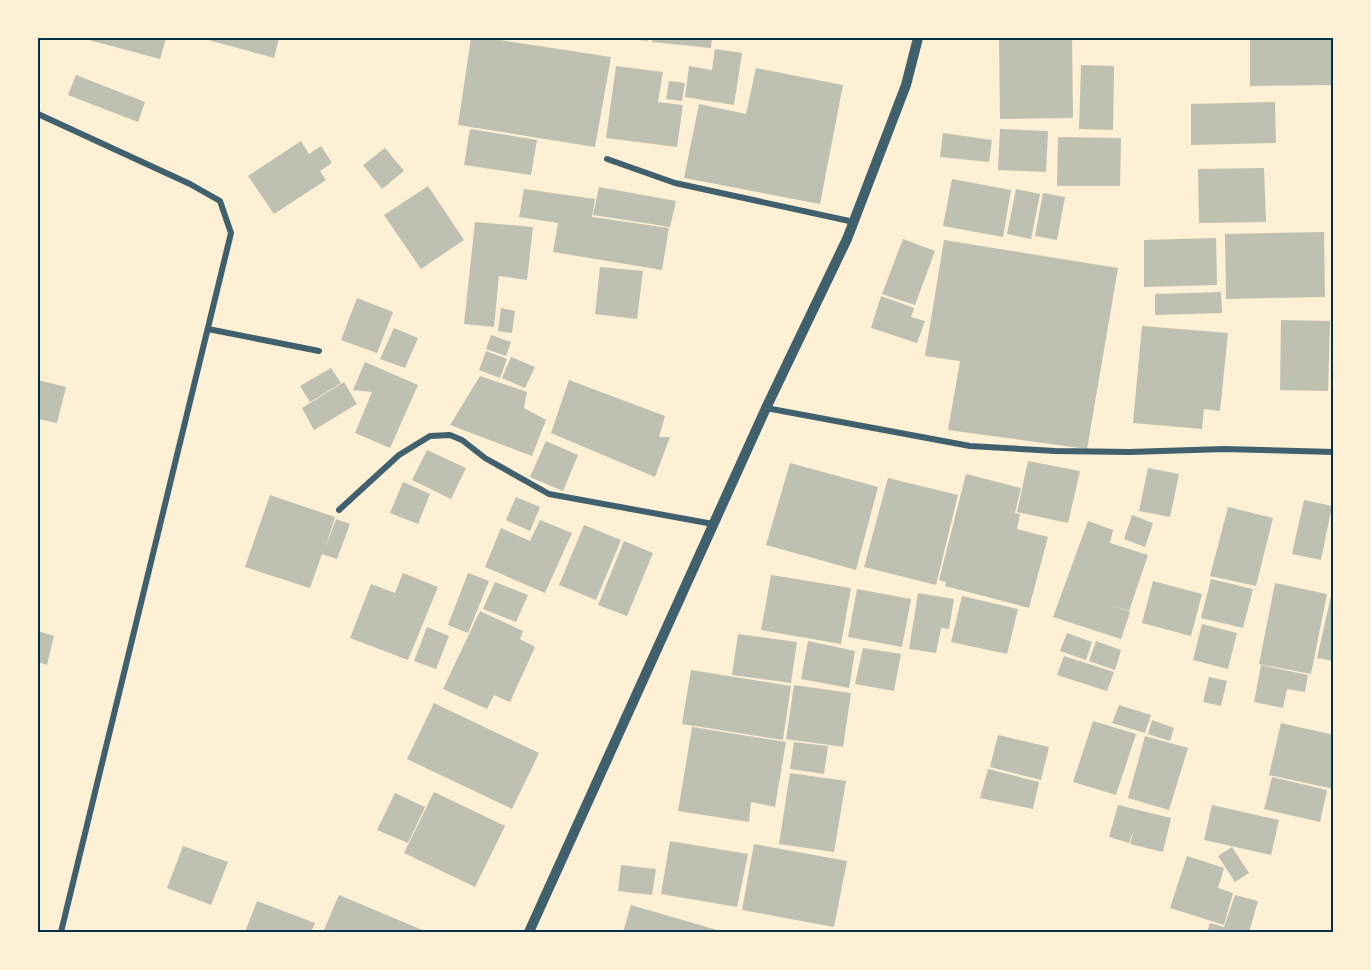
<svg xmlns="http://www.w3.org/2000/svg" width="1371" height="970" font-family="'Fira Sans',sans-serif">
<rect width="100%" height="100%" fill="#fdf0d5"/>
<g fill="#bec0b2">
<polygon points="90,38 166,38 160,59 89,40"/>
<polygon points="201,38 279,38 274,58"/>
<polygon points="471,38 487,38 611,57 595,147 458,125"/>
<polygon points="629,38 648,38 648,41 629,39"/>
<polygon points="653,38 712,38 711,48 652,42"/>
<polygon points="999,38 1072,38 1073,118 1000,119"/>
<polygon points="1250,38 1324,38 1324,40 1334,40 1334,85 1250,86"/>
<polygon points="715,49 742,53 734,105 685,97 689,66 712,70"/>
<polygon points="1081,65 1114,66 1113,130 1079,129"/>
<polygon points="616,66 663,72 658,102 683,105 677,147 606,138"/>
<polygon points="756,68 843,85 820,204 684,178 699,104 746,114"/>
<polygon points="76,75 145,102 138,122 68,95"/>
<polygon points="669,81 685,83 682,101 666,99"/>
<polygon points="1275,102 1276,143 1191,145 1191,104"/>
<polygon points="470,129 537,140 531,175 464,165"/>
<polygon points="1000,129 1048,131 1046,172 998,170"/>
<polygon points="943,133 992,140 989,162 940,157"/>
<polygon points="1058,137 1121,138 1120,186 1057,186"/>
<polygon points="301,141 309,154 321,146 332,163 320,171 326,180 274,214 248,176"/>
<polygon points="385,148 404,171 382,189 363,165"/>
<polygon points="1264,168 1266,222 1199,223 1198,169"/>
<polygon points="952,179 1011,190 1003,237 943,226"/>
<polygon points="428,186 464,240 421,269 384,215"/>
<polygon points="599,187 676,201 670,227 593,215"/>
<polygon points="524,189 595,199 592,217 669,228 662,270 553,252 558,223 519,217"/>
<polygon points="1016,189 1040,194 1031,239 1007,234"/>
<polygon points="1043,193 1065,197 1057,240 1035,236"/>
<polygon points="475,222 533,227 527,280 499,276 494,327 464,324"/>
<polygon points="1324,232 1325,297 1226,299 1225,234"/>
<polygon points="1216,238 1217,285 1144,287 1144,240"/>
<polygon points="903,239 935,251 915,305 882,294"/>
<polygon points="944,240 1118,268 1087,449 948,430 960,361 925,356"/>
<polygon points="600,267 643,271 637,319 595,314"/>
<polygon points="1221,292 1222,313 1155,315 1155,294"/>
<polygon points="881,296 914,308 911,317 925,321 917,343 871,328"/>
<polygon points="357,298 393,312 377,353 341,340"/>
<polygon points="501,308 515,311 512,333 498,331"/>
<polygon points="1281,320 1330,321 1328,391 1280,390"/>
<polygon points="1142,326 1228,333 1220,411 1204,409 1202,429 1133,423"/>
<polygon points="394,328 418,338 405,368 380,359"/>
<polygon points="491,335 511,342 506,356 486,349"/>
<polygon points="486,351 507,359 500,378 479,370"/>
<polygon points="511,357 535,367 525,388 502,378"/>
<polygon points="365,362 418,385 390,448 355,433 372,392 353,390"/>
<polygon points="331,368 341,383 310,402 300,386"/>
<polygon points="480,376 527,392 524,408 546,420 532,456 450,425"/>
<polygon points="38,380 66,387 57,423 38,419"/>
<polygon points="569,380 665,416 659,437 670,437 655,477 551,433"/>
<polygon points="344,382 357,404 314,430 302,408"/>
<polygon points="546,441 578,455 563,491 530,477"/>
<polygon points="427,450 466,468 451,499 412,480"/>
<polygon points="1028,461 1080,471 1068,523 1017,512"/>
<polygon points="790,463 878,487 856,570 766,545"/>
<polygon points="1148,468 1179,474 1170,517 1139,511"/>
<polygon points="966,474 1021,488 1015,513 1020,514 1017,529 1048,537 1029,608 945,586 946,582 939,580"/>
<polygon points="888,478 958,495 936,585 864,567"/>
<polygon points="403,482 430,494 418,524 390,513"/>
<polygon points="270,495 335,517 325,549 336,519 350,524 337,559 322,554 310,588 245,567"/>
<polygon points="516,497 540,507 530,531 506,520"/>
<polygon points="1304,500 1332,506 1321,560 1292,554"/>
<polygon points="1228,507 1273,518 1256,586 1210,576"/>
<polygon points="1132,515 1153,523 1145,547 1124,539"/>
<polygon points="540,520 572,533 545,593 485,567 501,528 530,541"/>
<polygon points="1088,521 1113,530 1110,543 1148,555 1129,611 1110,605 1130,612 1121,639 1053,617"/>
<polygon points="584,525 621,540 596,600 559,585"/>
<polygon points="624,541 653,553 627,616 598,605"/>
<polygon points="403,573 438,587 408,660 350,638 371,584 395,593"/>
<polygon points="468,573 489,581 468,633 448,625"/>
<polygon points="771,575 851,588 841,644 761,630"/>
<polygon points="1211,579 1253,589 1243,628 1201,618"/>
<polygon points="1153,581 1202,594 1191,636 1142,623"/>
<polygon points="495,582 528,595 516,622 483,609"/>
<polygon points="1275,583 1327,594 1311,674 1259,664"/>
<polygon points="857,589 911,599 902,647 848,637"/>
<polygon points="918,593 954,599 949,629 941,628 936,653 909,649"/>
<polygon points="962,596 1018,609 1007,654 951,642"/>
<polygon points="1331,596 1334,597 1334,661 1317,658"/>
<polygon points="480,611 523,631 520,639 535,647 510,702 494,695 487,709 443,689"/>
<polygon points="1202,624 1237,633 1228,669 1193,660"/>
<polygon points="427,627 449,636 436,669 414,661"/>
<polygon points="38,631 54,636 47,665 38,662"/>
<polygon points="1067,633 1092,642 1086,660 1060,651"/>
<polygon points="738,634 797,642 791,683 732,675"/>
<polygon points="808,641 855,651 849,688 801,679"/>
<polygon points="1096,641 1121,650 1115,670 1089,661"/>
<polygon points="863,648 901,654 894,691 855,684"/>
<polygon points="1064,656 1114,672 1107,691 1057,675"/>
<polygon points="1261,665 1308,675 1305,692 1287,689 1283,708 1254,702"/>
<polygon points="691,670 791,686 783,740 682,724"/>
<polygon points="1209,677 1227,681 1221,706 1203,702"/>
<polygon points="794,685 851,693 843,747 786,739"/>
<polygon points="434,703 539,753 512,809 407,759"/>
<polygon points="1119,705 1151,715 1145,733 1112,723"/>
<polygon points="1152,720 1174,728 1170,741 1148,734"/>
<polygon points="1093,721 1136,734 1116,795 1073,782"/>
<polygon points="1281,723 1334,735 1334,789 1269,775"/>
<polygon points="692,727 786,742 775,807 751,802 749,822 678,811"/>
<polygon points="998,735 1049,747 1041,780 990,767"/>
<polygon points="1145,736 1188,748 1169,810 1128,798"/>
<polygon points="794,742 828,746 824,774 790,769"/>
<polygon points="988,769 1039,782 1033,809 980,798"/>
<polygon points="790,773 846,781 834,852 779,844"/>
<polygon points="1272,777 1327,790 1320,822 1264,809"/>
<polygon points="434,792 505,826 475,887 404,853"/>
<polygon points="395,793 425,807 408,843 377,830"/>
<polygon points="1118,805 1171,818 1163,852 1130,844 1134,830 1129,843 1109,837"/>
<polygon points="1212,805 1279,820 1271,855 1204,840"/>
<polygon points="670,841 748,854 737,907 661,894"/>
<polygon points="754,844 847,861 834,927 742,910"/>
<polygon points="183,846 228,862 211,905 167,888"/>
<polygon points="1232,847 1249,873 1235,882 1218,856"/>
<polygon points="1187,856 1224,868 1218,888 1233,893 1224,925 1170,908"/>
<polygon points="621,865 656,869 652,895 618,891"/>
<polygon points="339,895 427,932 323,932"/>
<polygon points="1235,895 1258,901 1249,932 1207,932 1210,923 1224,927"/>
<polygon points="257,901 315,923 311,932 245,932"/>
<polygon points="631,905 724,932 623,932"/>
</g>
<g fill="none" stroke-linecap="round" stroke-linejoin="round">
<g stroke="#3f606c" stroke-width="6">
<polyline points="38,114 190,184 220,201 231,233 61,932"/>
<polyline points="607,159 675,183 854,222"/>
<polyline points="208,329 319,351"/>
<polyline points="766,408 970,446 1055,451 1130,452 1224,449 1334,452"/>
<polyline points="339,510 399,455 430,436 450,435 462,440 485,458 549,494 713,524"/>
</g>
<polyline stroke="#3f606c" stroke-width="10" points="529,932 766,408 847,239 906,85 918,38"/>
</g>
<rect width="1371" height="970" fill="none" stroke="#fdf0d5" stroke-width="78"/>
<rect x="39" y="39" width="1293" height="892" fill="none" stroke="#003049" stroke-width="2"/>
</svg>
